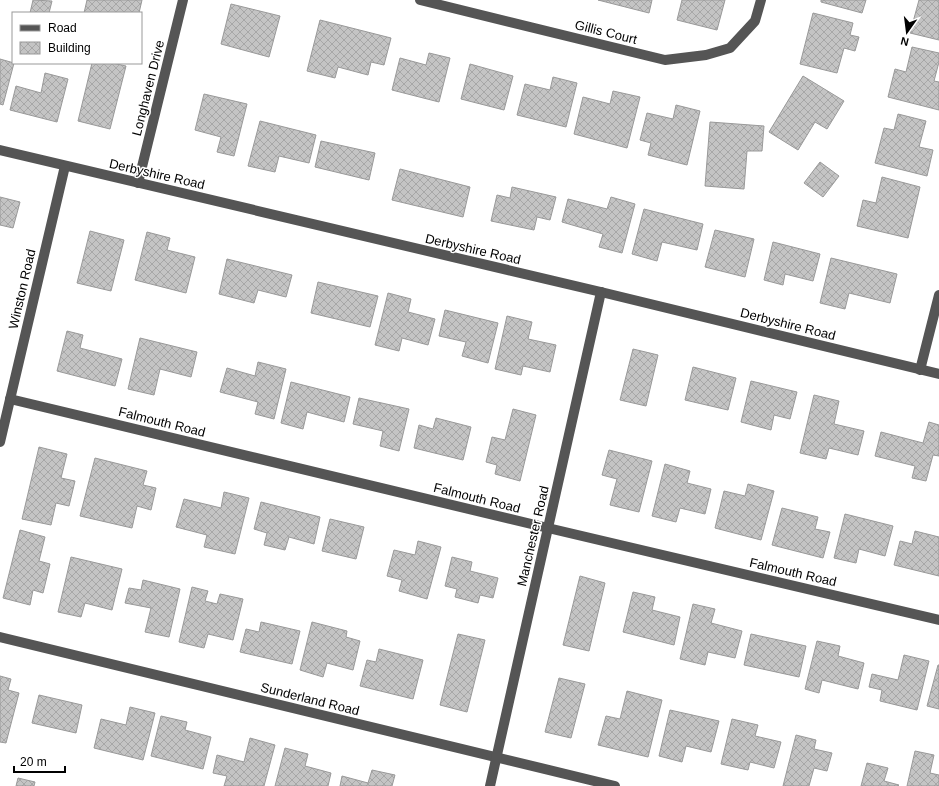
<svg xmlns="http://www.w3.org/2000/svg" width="939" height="786" font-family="Arial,sans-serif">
<defs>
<pattern id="building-cross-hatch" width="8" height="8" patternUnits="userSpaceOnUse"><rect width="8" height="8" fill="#c4c4c4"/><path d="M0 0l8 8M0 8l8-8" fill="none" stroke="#a7a7a7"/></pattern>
</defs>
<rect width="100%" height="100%" fill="#fff"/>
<g fill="url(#building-cross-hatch)" stroke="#999">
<polygon points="33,0 52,1 49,13 30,13"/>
<polygon points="87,0 142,0 139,13 84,13"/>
<polygon points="598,0 652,0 649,13"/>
<polygon points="682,0 725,0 717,30 677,20"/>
<polygon points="821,0 866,0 862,13 821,2"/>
<polygon points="919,0 939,0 939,40 910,33"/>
<polygon points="231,4 280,16 269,57 221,44"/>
<polygon points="813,13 853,23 850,35 859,37 855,51 844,48 837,73 800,64"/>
<polygon points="320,20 391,38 384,65 371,62 368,75 338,67 335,78 307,71"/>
<polygon points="912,47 939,53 939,62 934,81 939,82 939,110 888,97 895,69 906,72"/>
<polygon points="429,53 450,58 439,102 392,90 400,58 426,65"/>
<polygon points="0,59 14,63 3,105 0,104"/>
<polygon points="92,63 112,63 126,66 110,129 78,121"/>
<polygon points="470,64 513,76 504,110 461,99"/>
<polygon points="45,73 68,79 57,122 10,110 16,86 41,93"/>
<polygon points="803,76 844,101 827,129 815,122 798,150 769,132"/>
<polygon points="553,77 577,83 566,127 517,115 525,84 550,90"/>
<polygon points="613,91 640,97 627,148 574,134 583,97 610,104"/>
<polygon points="204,94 247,104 234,156 217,152 221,137 195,130"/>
<polygon points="676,105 700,111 687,165 648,155 651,143 640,140 647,113 673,119"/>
<polygon points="898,114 926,121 919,147 933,150 927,176 875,163 884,128 894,130"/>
<polygon points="260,121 316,135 309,163 279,156 275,172 248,166"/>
<polygon points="710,122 764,126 762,151 747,151 744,189 705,186"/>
<polygon points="321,141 375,153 369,180 315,167"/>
<polygon points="820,162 839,176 823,197 804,183"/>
<polygon points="400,169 470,187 463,217 392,200"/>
<polygon points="882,177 920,187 908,238 857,226 863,200 876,203"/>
<polygon points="512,187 556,197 550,220 537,217 534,230 491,221 497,195 510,198"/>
<polygon points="0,197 20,202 13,228 0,225"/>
<polygon points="611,197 635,204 622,253 599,247 603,234 562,222 568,199 607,209"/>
<polygon points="644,209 703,224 697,250 662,242 657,261 632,254"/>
<polygon points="715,230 754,239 745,277 705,267"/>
<polygon points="90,231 124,240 111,291 77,283"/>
<polygon points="147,232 170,238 167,250 195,257 186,293 135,280"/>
<polygon points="773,242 820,254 813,281 785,274 783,285 764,280"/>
<polygon points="831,258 897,274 890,303 849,293 845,309 820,303"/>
<polygon points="227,259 292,275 286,297 258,290 254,303 219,294"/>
<polygon points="318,282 378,296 370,327 311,313"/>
<polygon points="388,293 411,299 408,312 435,319 428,345 402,338 399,351 375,345"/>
<polygon points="445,310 498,323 488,363 462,356 466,342 439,336"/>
<polygon points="507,316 532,322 528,339 556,345 550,372 523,366 521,375 495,369"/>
<polygon points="67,331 83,335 80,348 122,359 115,386 57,371"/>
<polygon points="140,338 197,352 191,377 160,369 154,395 128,389"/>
<polygon points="633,349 658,355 646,406 620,400"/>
<polygon points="258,362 286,369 274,419 255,414 258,402 220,392 227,368 255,376"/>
<polygon points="693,367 736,378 728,410 685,400"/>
<polygon points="751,381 797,392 790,419 774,415 771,430 741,422"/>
<polygon points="291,382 350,397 344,422 307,412 303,429 281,423"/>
<polygon points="814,395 839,401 834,424 864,431 858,455 829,448 826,459 800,453"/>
<polygon points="359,398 409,409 399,451 380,446 383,431 353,424"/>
<polygon points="513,409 536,415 520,481 495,474 497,465 486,462 492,437 505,440"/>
<polygon points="436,418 471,427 463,460 414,448 419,425 433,429"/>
<polygon points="929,422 939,425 939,456 933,455 926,481 912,478 915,466 875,456 881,432 923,443"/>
<polygon points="39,447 67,454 61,478 75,481 69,506 56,503 51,525 22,519"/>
<polygon points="609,450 652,461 639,512 610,505 617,479 602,475"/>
<polygon points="95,458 147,471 143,485 156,488 151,510 137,506 132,528 80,516"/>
<polygon points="665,464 690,471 687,483 711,489 705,514 680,508 676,522 652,516"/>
<polygon points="748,484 774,491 761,540 715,528 724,491 745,496"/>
<polygon points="224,492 249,498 235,554 204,547 207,535 176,527 184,499 221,508"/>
<polygon points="261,502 320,517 314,544 289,537 285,550 264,545 267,533 254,529"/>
<polygon points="782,508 818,517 815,529 830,532 823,558 772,545"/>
<polygon points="845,514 893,526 885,556 859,549 856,563 834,558"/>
<polygon points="330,519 364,527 356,559 322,551"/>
<polygon points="20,530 45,537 39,561 50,564 43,593 33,590 30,605 3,598"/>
<polygon points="915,531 939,537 939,576 894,565 900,541 912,544"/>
<polygon points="418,541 441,547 427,599 399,591 402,580 387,576 394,550 415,555"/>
<polygon points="71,557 122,569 112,610 85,603 81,617 58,612"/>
<polygon points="452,557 472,562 470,571 498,578 493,598 480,595 478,603 455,597 457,589 445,586"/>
<polygon points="580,576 605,583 589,651 563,645"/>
<polygon points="143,580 180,589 169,637 145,632 151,608 125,603 129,588 141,590"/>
<polygon points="192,587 208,591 205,601 217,604 220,594 243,599 233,640 208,634 204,648 179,642"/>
<polygon points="633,592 655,597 652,610 680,617 674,645 623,632"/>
<polygon points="693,604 715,609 711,623 742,631 735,658 708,652 705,665 680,659"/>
<polygon points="261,622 300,631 292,664 240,652 246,629 259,632"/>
<polygon points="312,622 347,631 346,637 360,641 353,670 327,663 323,677 300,670"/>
<polygon points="458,634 485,640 467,712 440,705"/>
<polygon points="751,634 806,646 799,677 744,665"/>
<polygon points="817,641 840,646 838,656 864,663 858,689 822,680 819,693 805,689"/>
<polygon points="379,649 423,660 413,699 360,686 367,660 376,662"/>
<polygon points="904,655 929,661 917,710 880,701 882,690 869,687 872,674 898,680"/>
<polygon points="938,665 939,665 939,709 927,706"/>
<polygon points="0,676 11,679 8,690 19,693 6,743 0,742"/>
<polygon points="559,678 585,684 571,738 545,732"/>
<polygon points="627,691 662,700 648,757 598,745 606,716 620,719"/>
<polygon points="39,695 82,705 76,733 32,723"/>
<polygon points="130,707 155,713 143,760 94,748 101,719 126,725"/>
<polygon points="670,710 719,721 711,752 686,746 682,762 659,756"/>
<polygon points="161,716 187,722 185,730 211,737 203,769 151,756"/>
<polygon points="732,719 758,725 755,736 781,742 774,768 750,762 748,770 721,764"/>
<polygon points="796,735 816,740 814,749 832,753 827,771 814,768 809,786 783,786"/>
<polygon points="250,738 275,745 264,786 224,786 227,776 213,773 217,755 244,762"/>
<polygon points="285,748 308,754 305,766 331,773 328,786 275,786"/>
<polygon points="915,751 934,755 930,773 939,775 939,786 907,786"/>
<polygon points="867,763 888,768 884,781 899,785 898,786 861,786"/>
<polygon points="372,770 395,775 392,786 340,786 342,776 368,783"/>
<polygon points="18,778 35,782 34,786 16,786"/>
</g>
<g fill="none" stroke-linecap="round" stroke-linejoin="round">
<g stroke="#555" stroke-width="10">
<polyline points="420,0 665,60 706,55 730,48 755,21 761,0"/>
<polyline points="0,150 601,292 939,374"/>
<polyline points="138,183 183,0"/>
<polyline points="920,370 939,295"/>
<polyline points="10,399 548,528 939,620"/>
<polyline points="0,442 65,166"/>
<polyline points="0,637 615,786"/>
<polyline points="490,786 601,292"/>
</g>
</g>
<g text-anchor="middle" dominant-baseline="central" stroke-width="3" stroke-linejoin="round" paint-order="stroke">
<g font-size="13" fill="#000" stroke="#fff">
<text transform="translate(606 32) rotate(14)">Gillis Court</text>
<text transform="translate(148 88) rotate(-76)">Longhaven Drive</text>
<text transform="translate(157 174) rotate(13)">Derbyshire Road</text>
<text transform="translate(473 249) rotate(13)">Derbyshire Road</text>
<text transform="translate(22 289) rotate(-77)">Winston Road</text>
<text transform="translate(788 324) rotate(14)">Derbyshire Road</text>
<text transform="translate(162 422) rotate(14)">Falmouth Road</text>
<text transform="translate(477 498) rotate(14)">Falmouth Road</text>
<text transform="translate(533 536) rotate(-77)">Manchester Road</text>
<text transform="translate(793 572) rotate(13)">Falmouth Road</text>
<text transform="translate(310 699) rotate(14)">Sunderland Road</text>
</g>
</g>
<rect x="12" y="12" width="130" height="52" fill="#ffffff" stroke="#999999"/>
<rect x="20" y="25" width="20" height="6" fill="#555555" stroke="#999999"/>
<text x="48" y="32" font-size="12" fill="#000000">Road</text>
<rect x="20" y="42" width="20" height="12" fill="url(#building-cross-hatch)" stroke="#999999"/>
<text x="48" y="52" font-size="12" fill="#000000">Building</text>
<g transform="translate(907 32) rotate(194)" stroke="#ffffff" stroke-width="3" paint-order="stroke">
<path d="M0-3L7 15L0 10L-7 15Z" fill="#000000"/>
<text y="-6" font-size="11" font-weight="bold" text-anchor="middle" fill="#000000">N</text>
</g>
<path d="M14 766v6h51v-6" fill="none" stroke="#000000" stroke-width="2"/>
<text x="20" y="766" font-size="12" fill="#000000" stroke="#ffffff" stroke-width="3" paint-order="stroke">20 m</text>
</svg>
